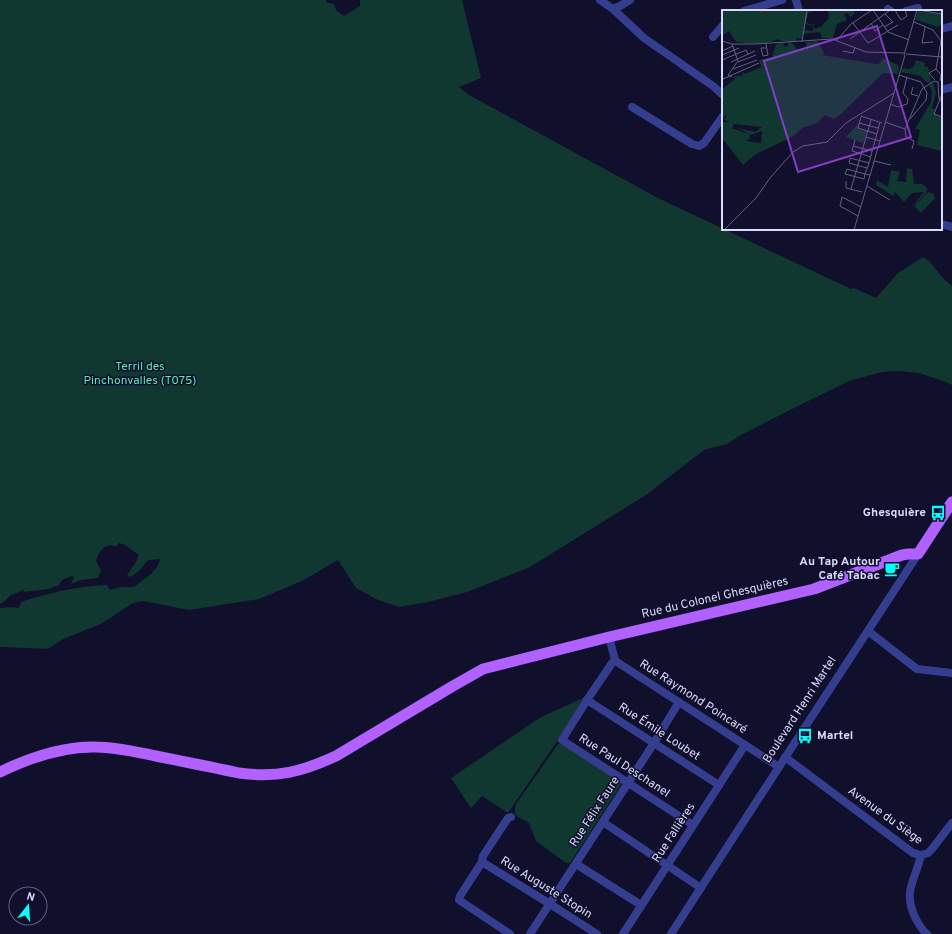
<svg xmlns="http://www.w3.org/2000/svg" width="952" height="934" font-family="Overpass,sans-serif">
<rect width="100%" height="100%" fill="#100f2c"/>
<g fill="#113731">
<path d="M 0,0 L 326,0 L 326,2 L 334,4 L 336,10 L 344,16 L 360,6 L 360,0 L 462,0 L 481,78 L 459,87 L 469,95 L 658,198 L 851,289 L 854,288 L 876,298 L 898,273 L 923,257 L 929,261 L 943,278 L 952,286 L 952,385 L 946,382 L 919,373 L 899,371 L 882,372 L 849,381 L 794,408 L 741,435 L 727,444 L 704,450 L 646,495 L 530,567 L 467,592 L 428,602 L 399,607 L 376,599 L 356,588 L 338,560 L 302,581 L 259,599 L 189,610 L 143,601 L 133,603 L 101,624 L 63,639 L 48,649 L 4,647 L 0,647 L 0,608 L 13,607 L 19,608 L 21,602 C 48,593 78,586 107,585 L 110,590 L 120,587 L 134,587 L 151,574 L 158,566 L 160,559 L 148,560 L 138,572 L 130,577 L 127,575 L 136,562 L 139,555 L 125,545 L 119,543 L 116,547 C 105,541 99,552 96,561 L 101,570 L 98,578 L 81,580 L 71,584 L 74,577 L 71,576 L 62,580 L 59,585 L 49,589 L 23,592 L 24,589 C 20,592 16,593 11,595 C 7,598 5,602 0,604 Z"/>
<polygon points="583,698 583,699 558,740 508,813 482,796 471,808 451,778 541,717"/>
<polygon points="562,743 622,783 570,863 566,863 536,841 529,823 518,817 515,814 515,808 516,804 558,744"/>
</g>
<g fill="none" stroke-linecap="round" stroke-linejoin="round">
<g stroke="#353d8f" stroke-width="8">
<polyline points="600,0 613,9 644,38 713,86 723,95"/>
<polyline points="796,0 799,11"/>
<polyline points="613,9 620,6 630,0"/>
<polyline points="888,9 891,11"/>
<polyline points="744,11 782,0"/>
<polyline points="906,11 918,8"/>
<polyline points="941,29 952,26"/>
<polyline points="713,37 723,25"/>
<polyline points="941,90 952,87"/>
<polyline points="632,107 692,144 699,146 704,143 723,116"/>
<polyline points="941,224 952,227"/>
<polyline points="868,631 917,669 952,673"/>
<polyline points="609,637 615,660 617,662 779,767"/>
<polyline points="615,660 612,663 587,700 562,740 693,825"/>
<polyline points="587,700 719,785"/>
<polyline points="785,757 913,853 921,855"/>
<polyline points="603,822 701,888"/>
<path d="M 921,855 C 915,881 902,892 916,919 C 919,925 922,930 927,934"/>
<polyline points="921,855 928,853 932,849 952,823"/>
<polyline points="482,862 550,904 597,934"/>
<polyline points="576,864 641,905"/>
<polyline points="510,934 459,900 460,896 482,862 483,856 508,818 511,817"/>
<polyline points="530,934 654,743 679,702"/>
<polyline points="623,934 745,745"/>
<polyline points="671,934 779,767 918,554"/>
</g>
<path stroke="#b061ff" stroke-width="11" d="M 0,772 C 29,758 63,746 96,747 C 116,747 136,752 156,756 C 184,762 212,767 239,773 C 278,778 301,772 336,756 L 453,686 L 483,669 L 609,637 L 814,589 L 902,555 L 908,554 L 918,554 L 952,502"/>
</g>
<defs>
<g id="bus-bare" transform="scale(1.2)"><path d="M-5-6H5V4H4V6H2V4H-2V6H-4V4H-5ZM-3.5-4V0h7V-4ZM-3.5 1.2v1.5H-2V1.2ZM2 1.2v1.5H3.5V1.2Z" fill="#06fff9" stroke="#100f2c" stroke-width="2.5" paint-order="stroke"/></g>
<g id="cafe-bare" transform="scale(1.2)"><path d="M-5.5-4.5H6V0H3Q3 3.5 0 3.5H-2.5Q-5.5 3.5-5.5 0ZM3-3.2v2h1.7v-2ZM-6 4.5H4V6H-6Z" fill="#06fff9" stroke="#100f2c" stroke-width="2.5" paint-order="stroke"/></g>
</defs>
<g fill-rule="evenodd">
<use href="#bus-bare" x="938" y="513"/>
<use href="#cafe-bare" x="892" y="569"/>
<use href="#bus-bare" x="805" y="736"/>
</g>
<g text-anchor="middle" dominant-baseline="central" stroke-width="3" stroke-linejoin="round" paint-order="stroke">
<g font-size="12" fill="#5aebb5" stroke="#100f2c">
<text x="140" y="367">Terril des<tspan x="140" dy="14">Pinchonvalles (T075)</tspan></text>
</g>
<g font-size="12" font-weight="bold" fill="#dadaff" stroke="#100f2c" text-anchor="end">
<text x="926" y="513">Ghesquière</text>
<text x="880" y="562">Au Tap Autour<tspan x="880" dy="14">Café Tabac</tspan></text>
<text x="817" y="736" text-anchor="start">Martel</text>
</g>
<g font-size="12" fill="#dadaff" stroke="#100f2c">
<text transform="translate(715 598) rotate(-13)">Rue du Colonel Ghesquières</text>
<text transform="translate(693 697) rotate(33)">Rue Raymond Poincaré</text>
<text transform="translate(800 710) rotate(-57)">Boulevard Henri Martel</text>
<text transform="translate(659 732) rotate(33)">Rue Émile Loubet</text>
<text transform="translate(624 766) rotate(33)">Rue Paul Deschanel</text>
<text transform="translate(595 812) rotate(-57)">Rue Félix Faure</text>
<text transform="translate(885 816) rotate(36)">Avenue du Siège</text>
<text transform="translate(674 833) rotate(-57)">Rue Fallières</text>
<text transform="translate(546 888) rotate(32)">Rue Auguste Stopin</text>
</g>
</g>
<g transform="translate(722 10)">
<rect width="220" height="220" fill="#100f2c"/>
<path d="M 0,0 L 95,0 L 86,3 L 84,13 L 92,15 L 92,19 L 99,17 L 107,8 L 106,0 L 131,0 L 133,4 L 128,7 L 126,3 L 122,4 L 125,10 L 115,14 L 111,28 L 100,28 L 98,22 L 82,24 L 82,20 L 91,21 L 91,19 L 92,16 L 83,14 L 80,29 L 75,28 L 74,31 L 58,31 L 57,29 L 45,33 L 24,33 L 14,32 L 7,21 L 0,26 ZM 196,1 L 220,4 L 220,13 L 216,17 L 195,10 L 193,12 ZM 95,31 L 102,43 L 100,45 L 154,54 L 157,54 L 161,48 L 178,56 L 172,55 L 177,56 L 176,64 L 161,63 L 119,104 L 112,109 L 103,105 L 95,113 L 80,118 L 72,126 L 34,144 L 21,155 L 0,128 L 0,112 L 8,112 L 2,110 L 5,104 L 0,109 L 0,79 L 13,69 L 11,67 L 21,65 L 20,61 L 23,64 L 39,57 L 37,50 L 50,47 L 54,34 L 61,32 L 64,40 L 63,37 L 67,35 L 65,32 L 69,32 L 75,39 L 84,40 L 84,32 ZM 12,114 L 40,117 L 33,122 L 16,118 L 29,125 L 40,121 L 39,133 L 24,131 L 28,129 L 27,124 L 10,118 ZM 194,50 L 203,53 L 202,56 L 206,57 L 209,72 L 206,73 L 198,66 L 179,62 L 181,58 L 188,59 L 192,56 ZM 211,72 L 214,83 L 210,98 L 213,99 L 212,103 L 220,108 L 220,141 L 195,135 L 198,120 L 193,119 L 209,92 L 210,82 L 207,74 ZM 137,113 L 136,119 L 145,121 L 141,133 L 124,127 ZM 185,158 L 190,159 L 192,174 L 200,174 L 205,178 L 204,183 L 189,198 L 202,182 L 190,183 L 182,192 L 173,182 L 171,186 L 154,175 L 155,170 L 166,177 L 169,160 L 178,162 L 175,171 L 184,172 ZM 206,182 L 212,184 L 212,187 L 220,187 L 214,187 L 199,203 L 192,196 Z" fill="#113731" fill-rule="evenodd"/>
<path fill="none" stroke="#616080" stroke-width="1" d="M 151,0 L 166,22 L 187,30M 173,0 L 179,10 L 185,6 L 183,0M 196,0 L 220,4M 192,12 L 211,20 L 219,31 L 214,59M 131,13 L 146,33 L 176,15M 149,13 L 153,21 L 161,15M 162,17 L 171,12 L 163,4M 203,17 L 200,33 L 211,32M 128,29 L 167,1M 115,30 L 129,14 L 150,0M 0,31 L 10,34 L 33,34 L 110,29 L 144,42 L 182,43M 80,32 L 85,0M 44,34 L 46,45 L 41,46 L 39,38 L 44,38M 0,41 L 11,36M 121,41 L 131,43 L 133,37M 184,44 L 220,47M 0,45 L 17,38M 182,45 L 195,0M 0,50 L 24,40 L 26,44M 9,52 L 33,41M 16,52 L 34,45M 11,59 L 35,50M 214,59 L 219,65 L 218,71M 177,65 L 199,72 L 205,83 L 204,90 L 188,109M 10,67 L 6,65 L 16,51 L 10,34M 1,69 L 37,53M 213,70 L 207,63 L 214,59M 216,72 L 217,89 L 220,91M 191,77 L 189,84 L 196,86M 220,84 L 212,104 L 220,107M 168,94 L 176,97 L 185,94 L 186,89 L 181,83 L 185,67M 139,106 L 160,113M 139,107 L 136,118 L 155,124M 163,112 L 183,119M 137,113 L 156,118M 183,119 L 200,79 L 212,71 L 216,72M 183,119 L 184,127 L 192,131 L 190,139M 144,127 L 158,131M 133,130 L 130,141 L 149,147M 131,136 L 150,141M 152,151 L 169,155M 145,158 L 127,153 L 128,148 L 147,153M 148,165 L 143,164 L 125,159 L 123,164 L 142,169 L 143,164 L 147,153 L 158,112M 124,171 L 124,178 L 140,182M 145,176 L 168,190M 129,179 L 149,110M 136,206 L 118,196 L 120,187 L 139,197M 2,220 L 34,188 L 48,168 L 71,142 L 81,136 L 105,132 L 124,113 L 172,83 L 183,45M 132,220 L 172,83"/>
<path fill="#843dc5" fill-opacity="0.15" stroke="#843dc5" stroke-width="2" d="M 155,16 L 189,127 L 76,162 L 42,51 Z"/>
<rect width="220" height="220" fill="none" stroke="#dadaff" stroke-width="2"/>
</g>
<g transform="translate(28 906) rotate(17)"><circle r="19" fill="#100f2c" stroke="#616080"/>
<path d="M0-3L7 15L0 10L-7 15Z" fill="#06fff9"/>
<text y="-6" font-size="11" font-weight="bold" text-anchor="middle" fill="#dadaff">N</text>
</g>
</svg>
